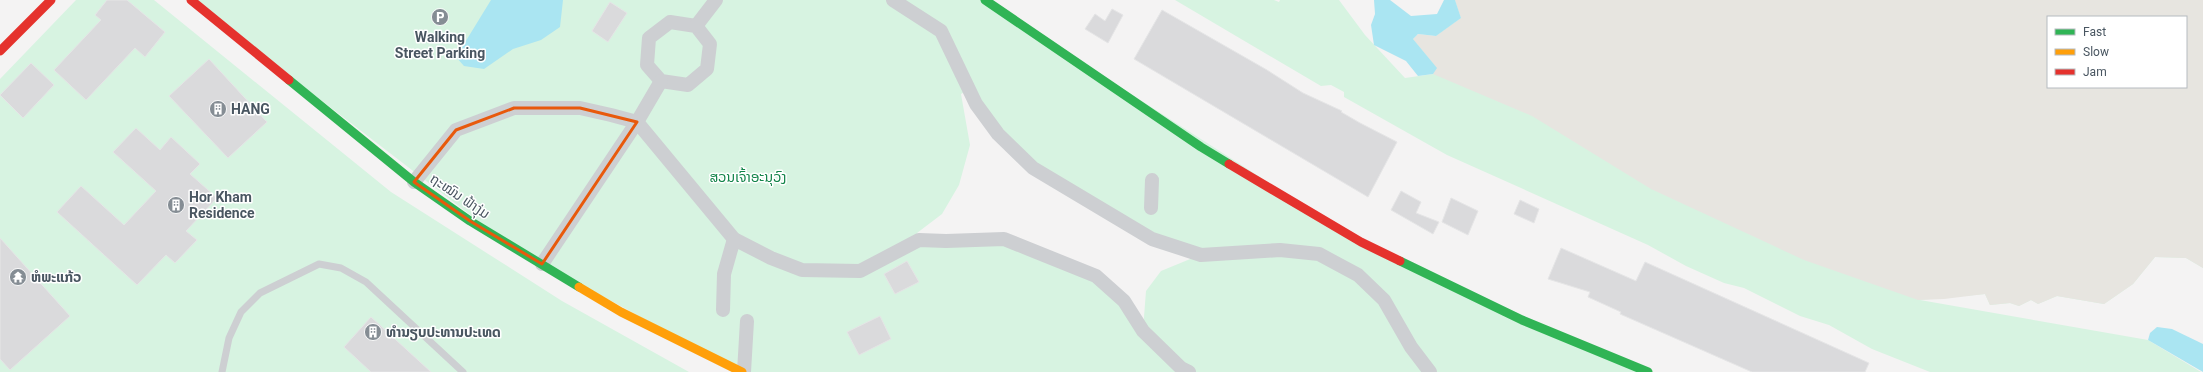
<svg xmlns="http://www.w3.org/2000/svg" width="2203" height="372" font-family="Roboto,'Noto Sans Lao',sans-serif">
<rect width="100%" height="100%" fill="#f4f3f3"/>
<g fill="#d7f3e1" fill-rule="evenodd">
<polygon points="76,0 154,0 391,192 562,301 689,372 0,372 0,79"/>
<path d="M 191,0 L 985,0 L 1361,242 L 1648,372 L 742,372 L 512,247 ZM 970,89 L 1033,168 L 1152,239 L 1200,255 L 1161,271 L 1146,291 L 1143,330 L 1096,276 L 1004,239 L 919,240 L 917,233 L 942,214 L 959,185 L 970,145 L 961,94 Z"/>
<path d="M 1175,0 L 1274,0 L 1279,2 L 1280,0 L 1339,0 L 1365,35 L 1405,78 L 1433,74 L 1436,67 L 1413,39 L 1436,36 L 1461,18 L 1455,0 L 2203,0 L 2203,268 L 2186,258 L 2155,257 L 2133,284 L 2104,304 L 2057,296 L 2038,304 L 2031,300 L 2019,306 L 2010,303 L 1990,305 L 1985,294 L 1920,300 L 2148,340 L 2201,372 L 1930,372 L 1872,349 L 1829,325 L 1800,316 L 1744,288 L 1724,283 L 1686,266 L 1648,245 L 1447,155 L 1344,97 L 1344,92 L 1331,85 L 1321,86 ZM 2048,17 L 2186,17 L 2186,87 L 2048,87 Z"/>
</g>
<path fill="#e7e5e0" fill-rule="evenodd" d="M 1455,0 L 2203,0 L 2203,268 L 2186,258 L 2155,257 L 2133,284 L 2104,304 L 2057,296 L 2038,304 L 2031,300 L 2019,306 L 2010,303 L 1990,305 L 1985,294 L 1944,299 L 1918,300 L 1804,260 L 1651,189 L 1532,116 L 1433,74 L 1436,67 L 1413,39 L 1418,34 L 1436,36 L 1461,18 ZM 2048,17 L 2186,17 L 2186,87 L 2048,87 Z"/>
<g fill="#aae5f2">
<polygon points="491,0 563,0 560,27 541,40 513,49 484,69 464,66 456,57"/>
<polygon points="1374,0 1390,0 1411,16 1437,14 1444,0 1455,0 1461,18 1436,36 1418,34 1413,39 1437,68 1433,74 1418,76 1406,61 1374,45 1371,25 1375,14"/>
<polygon points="2157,327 2172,329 2203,344 2203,372 2148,340 2150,333"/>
</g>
<g fill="#dadadc" stroke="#e5e5e6">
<polygon points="107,0 127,0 165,32 145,57 135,48 86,100 54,70 101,20 95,15"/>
<polygon points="610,2 627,13 608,42 592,31"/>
<polygon points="1112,9 1123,15 1108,43 1085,29 1095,14 1105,21"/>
<polygon points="1162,10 1267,70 1303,93 1342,111 1341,112 1360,123 1397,142 1368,197 1134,59"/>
<polygon points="209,59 267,122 228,158 169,96"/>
<polygon points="31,63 54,85 23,118 0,95"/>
<polygon points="136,128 160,150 171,137 200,164 190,174 217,198 186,231 197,240 175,263 166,255 137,285 57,212 81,186 124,225 156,191 113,152"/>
<polygon points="1401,191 1421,202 1416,213 1439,222 1433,234 1391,210"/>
<polygon points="1451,198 1478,211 1468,235 1442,222"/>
<polygon points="1520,200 1539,209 1534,223 1514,214"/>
<polygon points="0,238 70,316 10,370 0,359"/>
<polygon points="1561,248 1636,281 1645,262 1869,363 1865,372 1752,372 1620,314 1621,312 1588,297 1590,292 1548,279"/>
<polygon points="907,261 919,282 895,294 884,274"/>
<polygon points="880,316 891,339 859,355 847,332"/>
<polygon points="371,317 431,372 371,372 344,347"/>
</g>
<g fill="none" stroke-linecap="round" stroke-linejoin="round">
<polyline stroke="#cdcfd2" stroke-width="7" points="222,372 229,338 241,312 260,293 319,264 341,268 366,282 463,372"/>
<g stroke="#cdcfd2" stroke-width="14">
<polyline points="893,0 941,31 976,104 998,134 1033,168 1152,239 1201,255 1280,250 1319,254 1358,275 1384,300 1411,347 1430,372"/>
<polygon points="670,22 696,26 710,44 707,69 688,85 661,81 647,65 649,38"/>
<polyline points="696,26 716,0"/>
<polyline points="414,182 456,130 514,108 580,108 611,115 637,122 734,239 771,258 802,270 860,271 919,240 946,241 1004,239 1096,276 1124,301 1143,331 1181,368 1189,372"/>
<polyline points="1151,208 1152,180"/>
<polyline points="542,264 637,122 661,81"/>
<polyline points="723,310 724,274 734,239"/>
<polyline points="744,372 747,321"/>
</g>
<g stroke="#30b455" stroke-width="9">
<polyline points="985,0 1201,147 1229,164"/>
<polyline points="289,80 414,182 470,221 579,287"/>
<polyline points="1400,261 1522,320 1648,372"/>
</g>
<polyline stroke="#ff9f0a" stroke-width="9" points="579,287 621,312 742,372"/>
<g stroke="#e5322d" stroke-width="9">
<polyline points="191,0 289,80"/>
<polyline points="0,51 51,0"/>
<polyline points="1229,164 1361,242 1400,261"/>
</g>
</g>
<path fill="none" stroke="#e8590c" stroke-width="3" stroke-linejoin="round" d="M 514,108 L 580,108 L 637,122 L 542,264 L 470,221 L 414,182 L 456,130 Z"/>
<defs>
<g id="parking-disc" transform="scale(0.9)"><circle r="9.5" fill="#858d94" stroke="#fff"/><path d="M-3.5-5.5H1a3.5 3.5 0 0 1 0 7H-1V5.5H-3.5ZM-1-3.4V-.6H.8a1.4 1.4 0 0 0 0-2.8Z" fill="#fff"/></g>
<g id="building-disc" transform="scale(0.9)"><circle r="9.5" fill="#858d94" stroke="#fff"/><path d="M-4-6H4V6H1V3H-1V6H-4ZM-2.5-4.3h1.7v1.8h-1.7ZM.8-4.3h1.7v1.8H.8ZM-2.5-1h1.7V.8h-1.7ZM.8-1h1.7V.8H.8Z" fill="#fff"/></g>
<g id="temple-disc" transform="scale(0.9)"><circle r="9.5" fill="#858d94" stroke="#fff"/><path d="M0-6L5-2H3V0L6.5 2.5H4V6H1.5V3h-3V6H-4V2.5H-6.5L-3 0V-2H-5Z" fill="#fff"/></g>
</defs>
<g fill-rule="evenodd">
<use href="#parking-disc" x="440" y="17"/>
<use href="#building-disc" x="218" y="109"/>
<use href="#building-disc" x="176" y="205"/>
<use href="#temple-disc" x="18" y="277"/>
<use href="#building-disc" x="373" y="332"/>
</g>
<g text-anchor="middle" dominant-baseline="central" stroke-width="3" stroke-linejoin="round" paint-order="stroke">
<g font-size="14" font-weight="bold" fill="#495661" stroke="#fff" text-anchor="start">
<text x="440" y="37" text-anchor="middle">Walking<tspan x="440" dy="16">Street Parking</tspan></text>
<text x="231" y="109">HANG</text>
<text x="189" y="197">Hor Kham<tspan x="189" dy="16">Residence</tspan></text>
<text x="31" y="277">ຫໍພະແກ້ວ</text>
<text x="386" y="332">ທຳນຽບປະທານປະເທດ</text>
</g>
<g font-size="14" fill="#128449" stroke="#fff">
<text x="748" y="177">ສວນເຈົ້າອະນຸວົງ</text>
</g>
<g font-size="14" fill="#495661" stroke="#fff">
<text transform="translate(460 196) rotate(34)">ຖະໝົນ ຟ້າງຸ່ມ</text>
</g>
</g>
<rect x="2047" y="16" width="140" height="72" fill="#ffffff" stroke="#b6bbc0"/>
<rect x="2055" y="29" width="20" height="6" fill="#30b455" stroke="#b6bbc0"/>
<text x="2083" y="36" font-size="12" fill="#495661">Fast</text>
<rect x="2055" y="49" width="20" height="6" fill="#ff9f0a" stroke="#b6bbc0"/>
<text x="2083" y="56" font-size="12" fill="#495661">Slow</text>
<rect x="2055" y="69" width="20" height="6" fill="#e5322d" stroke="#b6bbc0"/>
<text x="2083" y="76" font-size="12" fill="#495661">Jam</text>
</svg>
